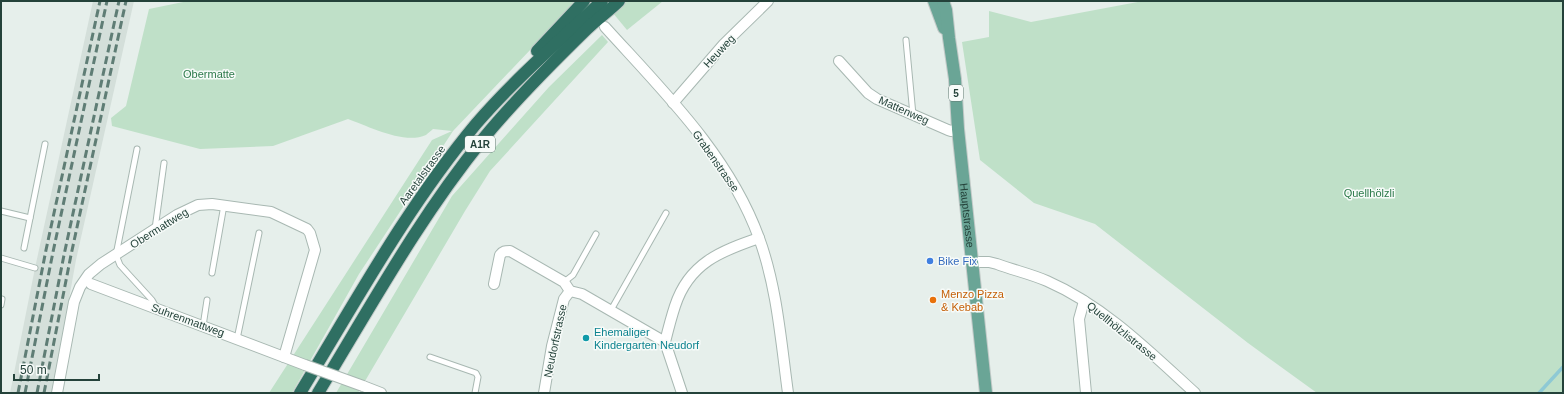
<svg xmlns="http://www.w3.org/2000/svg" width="1564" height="394" font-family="Helvetica,sans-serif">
<rect width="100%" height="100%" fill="#e6efeb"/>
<polygon fill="#d4dfda" points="93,1 134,1 76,260 52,393 10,393 35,268"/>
<g fill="#bfe0c8">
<path d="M 188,1 L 579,1 L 568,10 L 453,131 L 359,274 L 292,393 L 269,393 L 432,140 L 452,131 L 433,129 C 431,131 428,133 426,135 C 404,145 368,126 348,119 L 273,146 L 200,149 L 112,126 L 111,118 L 126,106 L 149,9 Z"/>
<polygon points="603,1 663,1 627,30"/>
<polygon points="1143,1 1563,1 1563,393 1317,393 1248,343 1095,224 1034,203 980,160 962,42 989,37 989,11 1031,22"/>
<polygon points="602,35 608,42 490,171 465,211 358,393 336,393 452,196 549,87"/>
</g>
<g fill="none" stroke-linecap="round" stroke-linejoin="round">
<polyline stroke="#8ec9d4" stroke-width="3.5" points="1539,393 1563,367"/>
<g stroke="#a8b8b2" stroke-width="7">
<g id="lane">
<polyline points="906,40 913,115"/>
<polyline points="137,149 116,255 120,265 152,300 156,307"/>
<polyline points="1,211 30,218"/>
<polyline points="155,229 164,163"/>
<polyline points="24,248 45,144"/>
<polyline points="1,258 35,268"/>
<polyline points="212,273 224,205"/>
<polyline points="564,282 573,275 596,234"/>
<polyline points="1,305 2,299"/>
<polyline points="611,310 666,213"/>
<polyline points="203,326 207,300"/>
<polyline points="237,339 259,233"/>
<polyline points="430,357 476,373 478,377 475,393"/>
</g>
</g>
<g stroke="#a8b8b2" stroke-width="12">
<g id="street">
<path d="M 605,27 C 663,91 729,155 759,238 C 777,287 781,342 788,393"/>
<polyline points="839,61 868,93 877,99 948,130 951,131 958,129"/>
<polyline points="673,103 724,44 768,1"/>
<path d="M 973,262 L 989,262 L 997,264 C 1013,270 1031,274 1047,281 C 1104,306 1149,351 1195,393"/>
<polyline points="91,284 305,365"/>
<path d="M 494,284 L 500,255 C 503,251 505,251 510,251 L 564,282 L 570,291 L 582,294 L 665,342 L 682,393"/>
<polyline points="1084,301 1079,319 1086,393"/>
<path d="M 665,342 C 668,330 671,318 675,306 C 689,263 721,251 759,238"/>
<polyline points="363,386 381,393"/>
<polyline points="57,393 74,302 80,287 89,274 101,264 177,215 198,205 212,204 271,212 307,229 310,233 315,250 284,357"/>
<polyline points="544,393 552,346 564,299 570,291"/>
</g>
</g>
<g stroke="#c2cac8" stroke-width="14">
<g id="primary">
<polyline points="934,1 944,28"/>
<path id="s1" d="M 943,1 L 946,10 L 949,38 L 955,79 L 958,129 L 986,393"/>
</g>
</g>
<g stroke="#c2cac8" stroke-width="14">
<g id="highway">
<polyline points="537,51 584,1"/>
<path d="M 300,393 C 356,301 407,207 476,124 C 514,80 559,41 602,1"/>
<path d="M 318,393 C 371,306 419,218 483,139 C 515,100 551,64 587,29 C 597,19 609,11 619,1"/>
</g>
</g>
<use href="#lane" stroke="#fff" stroke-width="5"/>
<use href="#street" stroke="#fff" stroke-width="10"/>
<use href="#primary" stroke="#6aa596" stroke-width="12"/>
<use href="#highway" stroke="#2f6f62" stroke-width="12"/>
<g stroke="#5f7d75" stroke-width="3" stroke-dasharray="8 4" stroke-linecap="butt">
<polyline points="18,393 46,250 100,1"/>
<polyline points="25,393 53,252 107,1"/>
<polyline points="37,393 64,255 119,1"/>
<polyline points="44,393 71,255 126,1"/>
</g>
<g stroke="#a8b8b2" stroke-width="12" stroke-linecap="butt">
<polyline id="street-bridge" points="305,365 363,386"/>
</g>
<use href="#street-bridge" stroke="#fff" stroke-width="10"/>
</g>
<circle fill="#3f7fe0" stroke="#f7fbf9" stroke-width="1.5" cx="930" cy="261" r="4"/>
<circle fill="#e8710a" stroke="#f7fbf9" stroke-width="1.5" cx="933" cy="300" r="4"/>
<circle fill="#0f9aa8" stroke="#f7fbf9" stroke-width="1.5" cx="586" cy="338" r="4"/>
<g text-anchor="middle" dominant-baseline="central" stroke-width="3" stroke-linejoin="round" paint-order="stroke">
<g fill="#f7fbf9" stroke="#637a73" stroke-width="1">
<rect x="949" y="85" width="14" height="16" rx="3"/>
<rect x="465" y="136" width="30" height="16" rx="3"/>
</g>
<g font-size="10" font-weight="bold" fill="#24423a">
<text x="956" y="93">5</text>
<text x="480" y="144">A1R</text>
</g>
<g font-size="11" fill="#24423a" stroke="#f7fbf9">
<text transform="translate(719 51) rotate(-47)">Heuweg</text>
<text transform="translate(904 110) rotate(24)">Mattenweg</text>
<text transform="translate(716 161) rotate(55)">Grabenstrasse</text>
<text transform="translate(422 175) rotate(-54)">Aaretalstrasse</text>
<text stroke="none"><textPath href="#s1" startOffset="216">Hauptstrasse</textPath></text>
<text transform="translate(159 228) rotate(-32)">Obermattweg</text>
<text transform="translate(188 320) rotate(20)">Suhrenmattweg</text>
<text transform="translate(1122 331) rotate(39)">Quellhölzlistrasse</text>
<text transform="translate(555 341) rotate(-78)">Neudorfstrasse</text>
</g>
<g font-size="11" fill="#2d7a4b" stroke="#f7fbf9">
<text x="209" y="74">Obermatte</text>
<text x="1369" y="193">Quellhölzli</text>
</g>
<g font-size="11" fill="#366cbe" stroke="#f7fbf9" text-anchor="start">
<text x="938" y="261">Bike Fix</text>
</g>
<g font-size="11" fill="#c56008" stroke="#f7fbf9" text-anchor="start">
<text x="941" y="294">Menzo Pizza<tspan x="941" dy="13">&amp; Kebab</tspan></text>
</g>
<g font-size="11" fill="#0d838f" stroke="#f7fbf9" text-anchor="start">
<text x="594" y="332">Ehemaliger<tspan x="594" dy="13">Kindergarten Neudorf</tspan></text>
</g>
</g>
<rect width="1564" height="394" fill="none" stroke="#24423a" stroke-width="4"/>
<path d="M14 374v6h85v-6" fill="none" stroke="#24423a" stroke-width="2"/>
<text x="20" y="374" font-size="12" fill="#24423a" stroke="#f7fbf9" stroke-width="3" paint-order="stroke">50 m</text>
</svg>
